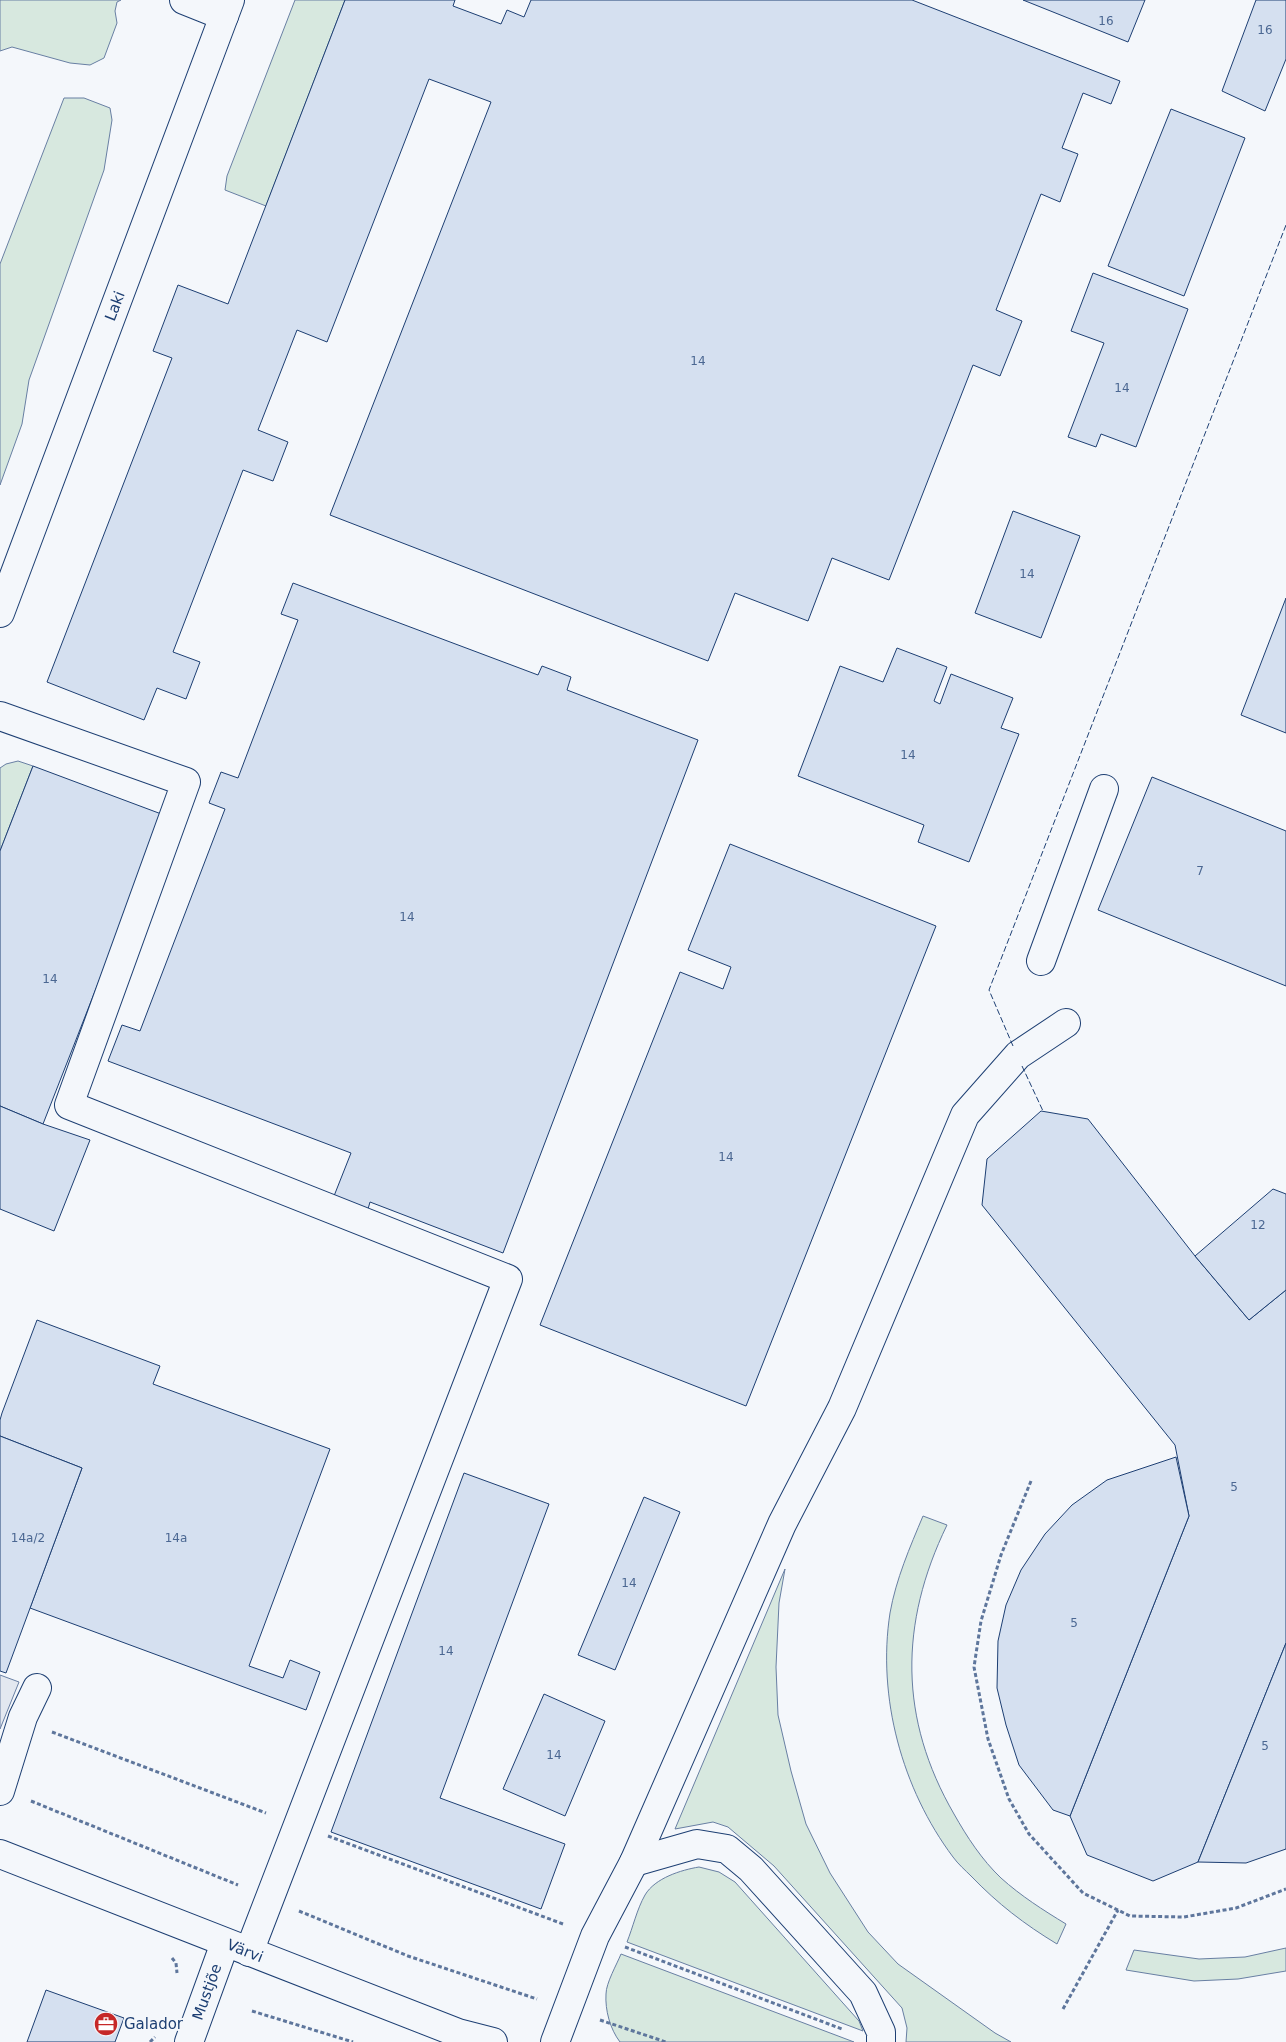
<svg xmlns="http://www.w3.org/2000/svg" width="1286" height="2042" font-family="'DejaVu Sans',sans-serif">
<rect width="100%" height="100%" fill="#f4f7fb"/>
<g fill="#d7e8df" stroke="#687fa3">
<polygon points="0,0 121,0 117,2 115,11 117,23 104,58 90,65 70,63 12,47 0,51"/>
<polygon points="295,0 345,0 266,206 225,190 227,176"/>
<polygon points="64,98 84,98 110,108 112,120 104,170 29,380 22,424 0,485 0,264"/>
<polygon points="18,761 33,766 0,851 0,768 6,764"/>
<path d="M 923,1516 L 947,1525 C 899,1624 899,1719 954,1814 C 967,1837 982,1860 1001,1878 C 1021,1896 1043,1910 1066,1924 L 1057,1944 C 1024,1924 998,1904 971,1876 C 965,1870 958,1864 953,1857 C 902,1789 877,1697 890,1613 C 896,1579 910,1547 923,1516 Z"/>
<polygon points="785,1569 779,1603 776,1667 778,1715 791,1771 806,1824 830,1873 868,1932 898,1964 995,2033 1011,2042 906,2042 907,2028 902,2008 774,1866 728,1827 713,1822 675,1829"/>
<path d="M 699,1867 L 719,1872 L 735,1882 L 859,2021 L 863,2031 L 627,1942 C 633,1927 637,1909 645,1895 C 655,1878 681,1870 699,1867 Z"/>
<polygon points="1286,1948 1286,1971 1238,1979 1194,1981 1126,1970 1134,1950 1199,1959 1245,1957"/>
<path d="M 621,1954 L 854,2042 L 620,2042 C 610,2029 605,2010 606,1994 C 606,1983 617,1964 621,1954 Z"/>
</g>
<polygon fill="#e3e8f0" stroke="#687fa3" points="0,1675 19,1682 0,1729"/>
<g fill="#d5e0f0" stroke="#1d3f73">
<polygon points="345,0 455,0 453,6 501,24 507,10 524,17 531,0 912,0 1120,81 1111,104 1083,93 1062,148 1078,154 1060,202 1041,194 996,310 1022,321 1000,376 973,365 889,580 832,558 808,621 735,593 708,661 330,515 491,102 429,79 327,342 297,330 258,430 288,442 273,481 243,470 173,652 200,662 186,699 157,688 144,720 47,682 172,358 153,351 178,285 228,304"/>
<polygon points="1023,0 1145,0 1128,42"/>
<polygon points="1256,0 1286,0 1286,59 1265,111 1222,91"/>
<polygon points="1171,109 1245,138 1184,296 1108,266"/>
<polygon points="1093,273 1188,309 1136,447 1101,434 1096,447 1068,437 1104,343 1071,331"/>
<polygon points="1013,511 1080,536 1041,638 975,613"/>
<polygon points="293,583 538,675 542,666 571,677 567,690 698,740 503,1253 370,1202 368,1209 334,1196 351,1153 108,1061 122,1025 140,1031 225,809 209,803 221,772 238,778 298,620 281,614"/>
<polygon points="1286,598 1286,733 1241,715"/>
<polygon points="897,648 947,667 934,701 940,704 951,674 1013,698 1001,728 1019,734 969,862 918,842 924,825 798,776 840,666 883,682"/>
<polygon points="33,766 164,815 43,1124 0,1106 0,851"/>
<polygon points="1152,777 1286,831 1286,986 1098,910"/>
<polygon points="730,844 936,926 746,1406 540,1325 680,972 723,989 731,967 688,950"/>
<polygon points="0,1106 43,1124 90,1140 54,1231 0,1209"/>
<polygon points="1041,1111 1088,1119 1195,1256 1249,1320 1286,1290 1286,1643 1198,1862 1153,1881 1087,1855 1070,1816 1189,1516 1175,1445 982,1205 987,1159"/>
<polygon points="1273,1189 1286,1194 1286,1290 1249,1320 1195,1256"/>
<polygon points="37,1320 160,1366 153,1384 330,1449 249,1666 283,1678 290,1660 320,1672 306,1710 30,1608 82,1468 0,1436 0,1420 2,1413"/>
<polygon points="0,1436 82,1468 6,1673 0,1671"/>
<polygon points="1176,1457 1189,1516 1070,1816 1053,1810 1019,1765 1006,1725 997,1688 998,1641 1006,1605 1021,1570 1045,1534 1072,1505 1107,1480"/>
<polygon points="464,1473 549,1504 440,1798 565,1844 541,1909 331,1832"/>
<polygon points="644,1497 680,1512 615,1670 578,1655"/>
<polygon points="1286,1643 1286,1849 1246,1863 1198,1862"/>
<polygon points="544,1694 605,1721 565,1816 503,1789"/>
<polygon points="46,1990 124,2018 115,2042 27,2042"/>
</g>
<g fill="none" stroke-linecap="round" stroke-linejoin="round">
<g stroke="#1d3f73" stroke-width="30">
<g id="minor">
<polyline points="184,0 224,16"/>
<polyline points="0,613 230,0"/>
<polyline points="0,716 186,782 69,1105 508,1279 249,1952"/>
<polyline points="1041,961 1104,789"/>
<polyline points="0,1791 23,1717 37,1688"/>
<polyline points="0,1854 458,2033 493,2042"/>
<polyline points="634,1862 697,1844 727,1849 751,1869 863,1993 881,2032 881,2042"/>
<polyline points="189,2042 225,1943"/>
<polyline points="555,2042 595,1936 634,1862 782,1524 842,1408 965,1115 1018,1055 1066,1023"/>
</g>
</g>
<g stroke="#5e769c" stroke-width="3" stroke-dasharray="4 2.5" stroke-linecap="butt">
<polyline points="1031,1481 1001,1555 981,1621 974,1667 988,1739 1009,1799 1029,1834 1083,1893 1130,1916 1184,1917 1236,1908 1286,1889"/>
<polyline points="52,1732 266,1813"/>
<polyline points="31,1801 238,1885"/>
<polyline points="328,1836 563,1924"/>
<polyline points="299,1911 408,1956 537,1999"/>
<polyline points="625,1947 842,2029"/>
<polyline points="172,1958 176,1963 177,1973"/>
<polyline points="1063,2009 1118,1910"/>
<polyline points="252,2011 353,2042"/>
<polyline points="600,2020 666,2042"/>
<polyline points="150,2042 155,2037"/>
</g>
<use href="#minor" stroke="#f4f7fb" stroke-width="28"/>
<g stroke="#1d3f73" stroke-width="1" stroke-dasharray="6 2.5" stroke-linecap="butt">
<polyline points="1013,1046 989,990 1286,225"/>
<polyline points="1022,1066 1043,1111"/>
</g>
</g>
<defs>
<g id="office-disc" transform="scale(1.25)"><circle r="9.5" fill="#c62828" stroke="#f4f7fb"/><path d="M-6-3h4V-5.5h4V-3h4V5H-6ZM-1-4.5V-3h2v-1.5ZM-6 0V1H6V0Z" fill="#fff"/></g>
</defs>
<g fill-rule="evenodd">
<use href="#office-disc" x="106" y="2024"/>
</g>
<g text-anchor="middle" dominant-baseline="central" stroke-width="4" stroke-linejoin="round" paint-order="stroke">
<g font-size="12" fill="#4b6792">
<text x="1106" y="21">16</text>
<text x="1265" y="30">16</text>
<text x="698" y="361">14</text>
<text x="1122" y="388">14</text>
<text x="1027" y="574">14</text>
<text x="908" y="755">14</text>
<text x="1200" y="871">7</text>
<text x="407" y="917">14</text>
<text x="50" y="979">14</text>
<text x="726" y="1157">14</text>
<text x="1258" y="1225">12</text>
<text x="1234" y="1487">5</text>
<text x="28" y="1538">14a/2</text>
<text x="176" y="1538">14a</text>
<text x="629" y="1583">14</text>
<text x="1074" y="1623">5</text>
<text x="446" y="1651">14</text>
<text x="1265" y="1746">5</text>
<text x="554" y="1755">14</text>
</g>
<g font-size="15" fill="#1d3f73" stroke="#f4f7fb">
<text transform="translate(115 306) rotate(-69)">Laki</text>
<text transform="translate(245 1951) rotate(22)">Värvi</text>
<text transform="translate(207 1992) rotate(-70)">Mustjõe</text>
</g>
<g font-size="15" fill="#1d3f73" stroke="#f4f7fb" text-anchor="start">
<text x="124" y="2024">Galador</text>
</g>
</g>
</svg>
